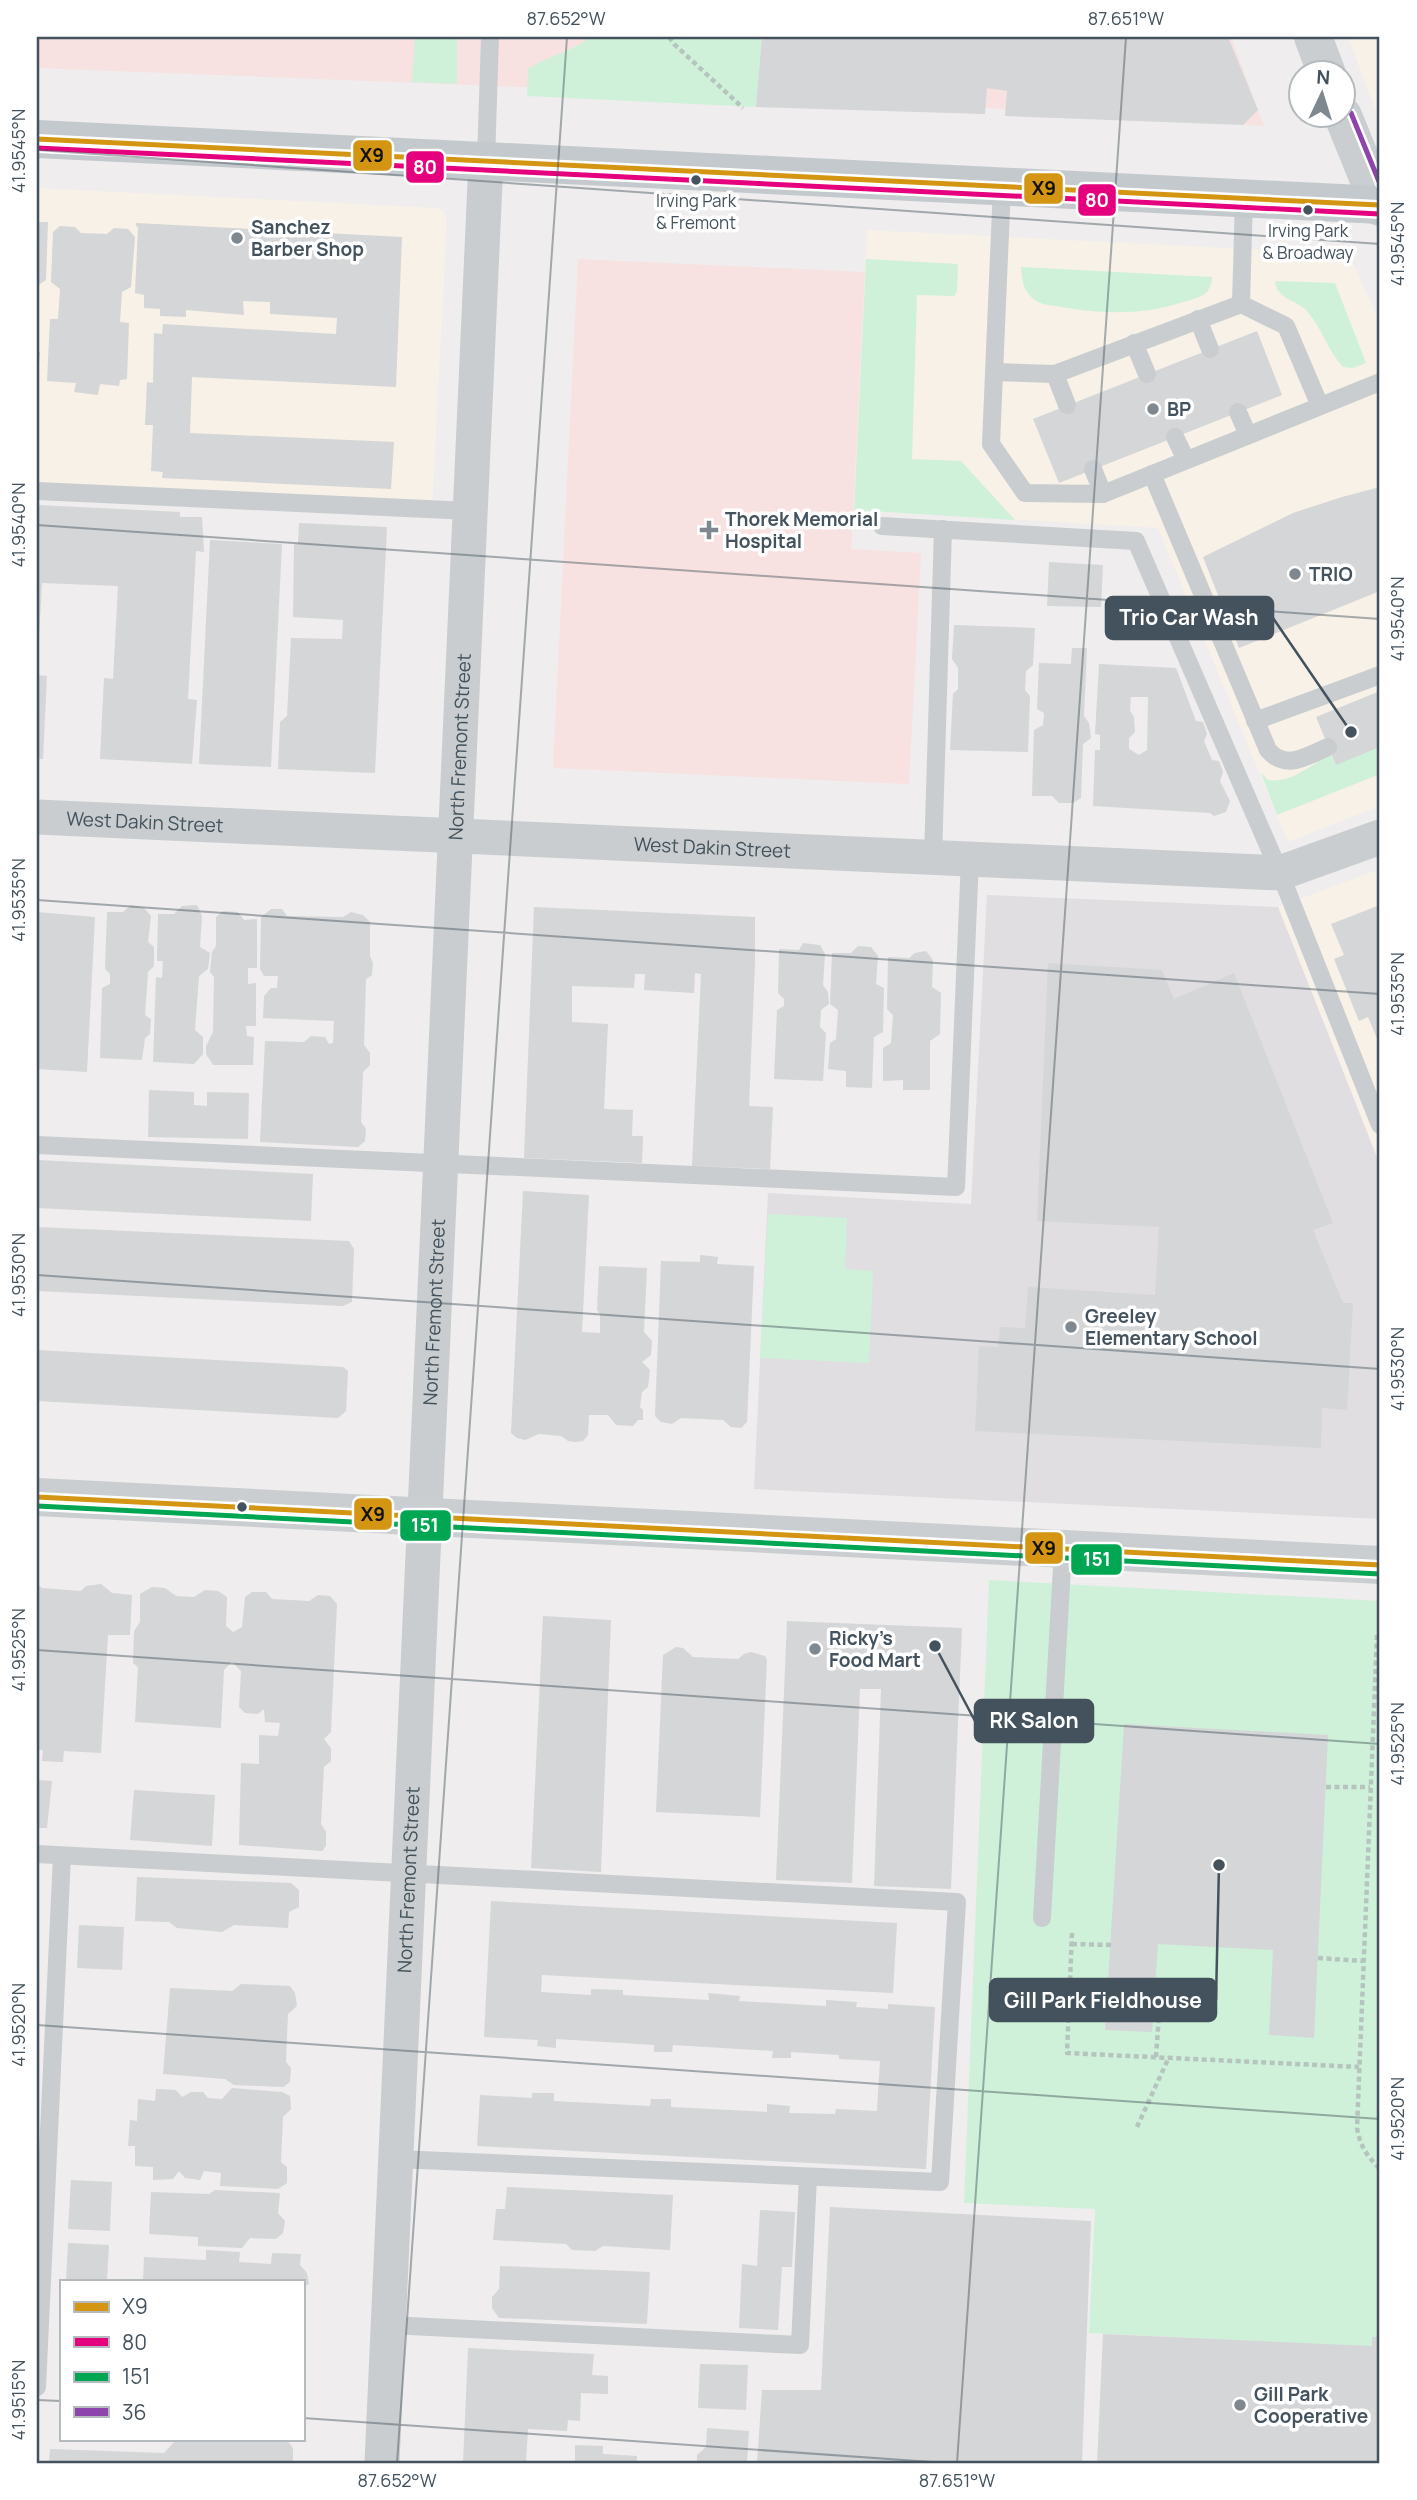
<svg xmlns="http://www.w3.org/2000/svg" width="1417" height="2500" font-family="Manrope,sans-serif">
<rect width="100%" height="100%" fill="#efeded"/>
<g fill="#f7f1e7">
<polygon points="1348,37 1380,37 1380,123"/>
<polygon points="37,188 437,208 443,210 447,220 432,509 37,491"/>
<polygon points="867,230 1286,251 1335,255 1346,257 1353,263 1380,323 1380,806 1288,842 1158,528 854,510"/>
<polygon points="1380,869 1380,1165 1278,907"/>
</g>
<polygon fill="#e0dee0" points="987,895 1278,907 1380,1165 1380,1519 754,1489 768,1193 971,1204"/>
<g fill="#f7e2e1">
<polygon points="37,37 1231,37 1264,126 879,101 37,68"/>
<polygon points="578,259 865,272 851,549 921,553 909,784 553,768"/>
</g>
<g fill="#cff1d9">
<polygon points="415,37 457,37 457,84 412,82"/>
<path d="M 590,37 L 762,38 L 756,107 L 527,96 L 528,69 C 548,56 572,52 590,37 Z"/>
<polygon points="866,259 958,264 957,291 954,296 917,295 912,459 961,461 1015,520 854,510"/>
<path d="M 1021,267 L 1212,277 C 1212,282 1210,288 1207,292 C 1201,298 1190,300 1183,302 C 1141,316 1097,314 1055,306 C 1049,305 1040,304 1035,300 C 1023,292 1022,280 1021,267 Z"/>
<path d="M 1275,281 L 1335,283 L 1366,363 L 1353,368 L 1343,367 C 1327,350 1322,327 1306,310 C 1294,299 1277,299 1275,281 Z"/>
<path d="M 1380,747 L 1380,774 L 1277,815 L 1261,773 L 1268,780 C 1292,784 1310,764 1331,755 L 1336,764 Z"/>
<polygon points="768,1214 847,1218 845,1269 873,1271 869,1363 760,1358"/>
<polygon points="989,1580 1380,1601 1380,2347 1089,2333 1095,2209 964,2203"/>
</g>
<g fill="#d5d6d7" fill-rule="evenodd">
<polygon points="762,37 1228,37 1258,110 1243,125 1005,116 1007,91 987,88 985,114 756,107"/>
<polygon points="37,222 48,222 46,280 37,286"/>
<polygon points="136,223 402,237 396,387 192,377 190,433 394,442 391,489 162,478 163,472 151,471 153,425 145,425 147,382 153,383 154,333 162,334 163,324 336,334 337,318 270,314 270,302 243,301 244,315 186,310 186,317 160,316 160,309 144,308 144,295 135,293 138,227 136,226"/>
<polygon points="60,226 75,227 81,233 107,234 114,228 128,229 135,237 131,287 122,292 120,322 129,323 127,379 120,380 119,386 100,384 98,395 74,392 76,383 47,381 50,319 58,319 60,289 51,282 53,232"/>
<polygon points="1257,331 1282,395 1059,483 1033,419"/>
<polygon points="37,349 40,352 38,378 37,378"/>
<polygon points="1380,487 1380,591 1239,648 1203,557 1293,513 1342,497"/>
<polygon points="37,505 180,512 180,517 202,517 204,552 196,551 188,699 197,700 192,764 100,759 104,678 113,679 118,586 42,583 39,638 37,638"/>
<polygon points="299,523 387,527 375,773 278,769 280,722 287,716 291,638 342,639 343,620 293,617 294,544 298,544"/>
<polygon points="210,540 282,544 271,767 199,764"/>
<polygon points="1049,562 1103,565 1101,607 1047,606"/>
<polygon points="954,625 1035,628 1033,665 1026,671 1025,690 1030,696 1028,752 950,750 953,694 958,689 958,668 952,659"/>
<polygon points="1072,648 1087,648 1084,716 1089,723 1091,738 1083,744 1081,798 1073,803 1059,803 1052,796 1032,796 1034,730 1043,725 1044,713 1037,709 1039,663 1071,664"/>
<path d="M 1099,664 L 1176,668 L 1196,721 L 1203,722 L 1207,734 L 1204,741 L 1212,760 L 1219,761 L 1223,772 L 1220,781 L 1230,801 L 1226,812 L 1214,816 L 1210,813 L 1093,806 L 1095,750 L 1100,750 L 1100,735 L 1095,734 ZM 1131,697 L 1148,697 L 1147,750 L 1139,755 L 1129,749 L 1129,738 L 1135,732 L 1134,717 L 1130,711 Z"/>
<polygon points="37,675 47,676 43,759 37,759"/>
<polygon points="1380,691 1380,747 1336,765 1316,717"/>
<polygon points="131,905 144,908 151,916 148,942 154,947 154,966 148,972 145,1015 151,1019 150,1034 145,1038 142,1060 100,1058 102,988 110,984 110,974 105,969 107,912 123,912"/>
<polygon points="197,905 202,916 200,947 210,953 208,969 199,976 195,1030 203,1037 203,1054 194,1064 153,1062 156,977 162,978 163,961 157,961 158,914 174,914 182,906"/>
<polygon points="1380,905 1380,1046 1368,1017 1359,1021 1334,959 1344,955 1331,924"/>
<polygon points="534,907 755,917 755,962 749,1106 773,1107 770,1169 692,1166 701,974 695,973 694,993 644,990 645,974 635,974 634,988 572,986 572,1022 608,1024 604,1109 633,1110 632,1136 643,1136 642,1163 524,1158"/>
<polygon points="271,909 282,909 287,916 343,917 351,912 363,915 370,922 370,956 373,963 372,975 366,979 364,1045 370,1053 370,1065 363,1072 361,1122 366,1129 365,1141 358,1147 260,1142 265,1041 304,1042 311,1036 325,1037 329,1044 333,1043 334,1021 263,1018 264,996 271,988 277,988 278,976 264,976 260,969 261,917"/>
<polygon points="223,911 238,912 244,920 257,919 257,968 248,968 248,984 256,983 256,1026 246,1026 247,1036 254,1037 253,1065 213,1065 206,1054 206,1046 213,1032 214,977 210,972 212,952 216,946 216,917"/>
<polygon points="37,912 95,917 87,1072 37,1069"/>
<polygon points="803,943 820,945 825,954 823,985 828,992 829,1004 821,1010 820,1027 826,1033 823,1081 774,1079 777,1010 784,1006 784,999 778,993 779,949 799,950"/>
<polygon points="858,946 871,947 878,956 876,984 884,988 883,1032 874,1037 872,1088 846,1087 846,1071 828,1069 830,1043 836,1039 838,1010 830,1004 832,953 851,953"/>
<polygon points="926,951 933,960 932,987 941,993 940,1034 930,1041 930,1090 903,1090 903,1080 883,1081 883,1048 891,1043 893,1015 887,1009 888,957 909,958 915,953"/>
<polygon points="1048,963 1162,970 1174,999 1234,973 1333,1223 1313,1230 1343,1303 1353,1303 1347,1410 1322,1408 1321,1448 975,1431 979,1346 998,1347 1000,1327 1025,1328 1028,1287 1155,1295 1159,1227 1037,1221"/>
<polygon points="149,1090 194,1092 194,1105 207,1106 207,1092 249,1093 248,1139 148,1137"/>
<polygon points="37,1160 313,1174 311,1221 37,1208"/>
<polygon points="523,1191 589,1195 582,1332 600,1333 600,1314 597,1310 599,1266 647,1268 644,1332 652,1341 651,1355 642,1362 650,1370 648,1387 642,1392 640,1407 643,1410 643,1420 638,1420 633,1426 616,1425 608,1415 589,1415 588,1435 583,1441 575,1442 568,1441 561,1436 539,1434 525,1440 517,1438 511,1433"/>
<polygon points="37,1227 349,1241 354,1249 352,1302 343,1306 37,1291"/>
<polygon points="700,1255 718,1257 717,1264 754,1266 747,1422 741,1428 731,1427 723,1420 681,1418 672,1424 661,1422 655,1416 661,1261 700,1262"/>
<polygon points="37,1350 343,1367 348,1371 346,1411 338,1418 37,1401"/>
<polygon points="37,1583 42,1588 81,1591 86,1586 101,1584 112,1593 132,1595 130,1635 108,1635 101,1753 64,1751 63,1762 42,1761 43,1750 37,1750"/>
<polygon points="152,1587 165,1588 176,1596 194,1597 205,1590 218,1591 227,1597 226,1626 233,1632 242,1627 245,1597 252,1592 266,1592 272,1599 309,1601 318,1595 330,1596 337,1604 331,1732 324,1739 331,1748 331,1761 324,1767 321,1824 326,1832 326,1846 322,1851 239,1845 241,1763 259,1764 259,1735 278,1736 280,1723 265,1722 264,1709 258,1714 245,1713 239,1707 241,1671 232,1662 224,1670 221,1728 135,1722 138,1667 133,1663 134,1631 140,1622 140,1594"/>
<polygon points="543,1616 611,1620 601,1872 531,1868"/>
<polygon points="787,1621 962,1628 951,1889 874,1886 881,1689 860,1689 852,1883 776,1880"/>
<polygon points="676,1647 683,1648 693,1657 738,1659 744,1654 751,1652 765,1656 767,1660 760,1817 656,1812 663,1655"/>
<polygon points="1124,1724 1328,1735 1314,2038 1269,2035 1273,1950 1158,1944 1152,2032 1105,2030"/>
<polygon points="37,1780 52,1781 47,1828 37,1828"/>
<polygon points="134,1790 215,1795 212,1846 130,1840"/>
<polygon points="137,1877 291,1883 299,1890 299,1907 289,1912 288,1928 234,1925 222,1932 177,1928 169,1922 135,1921"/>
<polygon points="491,1901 897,1923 893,1993 542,1975 541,1992 591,1995 591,1989 623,1990 623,1995 709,2000 708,1993 740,1996 739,2001 826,2006 826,2000 857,2002 856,2007 888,2009 888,2004 935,2007 926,2169 477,2146 480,2095 532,2098 532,2093 554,2093 554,2101 650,2106 651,2099 671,2099 671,2107 767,2112 767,2104 790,2106 789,2113 835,2114 836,2109 877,2111 880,2061 839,2059 839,2055 791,2052 791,2058 772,2058 773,2051 673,2045 672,2052 654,2052 654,2045 556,2039 556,2048 537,2046 538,2040 484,2037"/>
<polygon points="79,1925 124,1927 122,1970 77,1968"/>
<polygon points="241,1984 290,1986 295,1993 297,2006 288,2014 286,2062 291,2068 290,2082 283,2087 234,2085 225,2079 163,2074 170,1988 232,1991"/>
<polygon points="232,2088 282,2092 290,2096 291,2109 283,2117 281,2162 287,2167 287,2183 278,2189 220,2186 221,2173 204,2171 200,2180 185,2178 179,2171 173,2179 153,2180 153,2167 135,2166 135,2146 128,2146 130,2120 137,2121 138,2099 155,2101 156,2089 176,2090 182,2097 191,2092 203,2092 208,2098 222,2099"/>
<polygon points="71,2180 112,2182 110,2231 68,2229"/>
<polygon points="507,2187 673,2195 670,2250 603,2246 595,2251 572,2250 566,2244 493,2240 496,2209 505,2209"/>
<polygon points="215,2190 280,2193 278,2213 285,2221 283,2233 276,2239 250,2238 242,2248 198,2246 198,2237 149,2234 151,2192 209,2194"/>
<polygon points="830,2207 1091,2221 1082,2463 757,2463 762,2390 821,2390"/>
<polygon points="760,2210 795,2212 792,2267 782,2267 778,2330 739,2328 742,2264 757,2266"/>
<polygon points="68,2243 109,2245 107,2281 66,2281"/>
<polygon points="206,2250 240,2252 239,2262 271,2264 272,2253 301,2254 300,2265 307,2273 309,2284 303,2287 303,2281 143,2281 144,2257 206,2260"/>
<polygon points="500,2266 650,2272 647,2324 499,2318 492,2308 492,2297 499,2289"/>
<polygon points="1103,2334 1372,2346 1372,2337 1380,2337 1380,2463 1097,2463"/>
<polygon points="468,2348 594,2354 592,2375 608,2376 608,2394 581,2393 580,2421 568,2420 567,2431 528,2429 526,2463 463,2463"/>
<polygon points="700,2364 748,2365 746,2410 698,2408"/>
<polygon points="707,2428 749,2431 747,2463 697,2463 697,2455 706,2447"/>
<polygon points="177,2439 286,2439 293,2448 293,2463 49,2463 50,2449 164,2453"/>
<polygon points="575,2445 603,2446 603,2454 637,2456 637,2463 575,2463"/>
</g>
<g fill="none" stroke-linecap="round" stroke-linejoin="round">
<g stroke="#b5c4be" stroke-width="4.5" stroke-dasharray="5 3.5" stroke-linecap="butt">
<polyline points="669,37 674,44 743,108"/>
<path d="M 1377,1635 L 1357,2128 C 1360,2146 1367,2156 1380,2169"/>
<polyline points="1326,1787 1370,1787"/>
<polyline points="1072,1933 1067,2053 1359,2067"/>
<polyline points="1072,1944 1111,1945"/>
<polyline points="1318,1958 1363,1961"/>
<polyline points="1156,2057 1159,2014"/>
<polyline points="1137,2127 1169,2057"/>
</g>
<g stroke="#c9cdcf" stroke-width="18">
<polyline points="486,161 490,37"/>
<polyline points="1002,186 991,444 1025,493 1103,494 1380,382"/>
<polyline points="1241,304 1286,326 1320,406"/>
<polyline points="1198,319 1210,349"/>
<polyline points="1134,343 1147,374"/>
<polyline points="994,372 1055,374 1241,304 1244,198"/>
<polyline points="1055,374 1067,405"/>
<polyline points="1238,412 1248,435"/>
<polyline points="1175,437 1186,460"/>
<polyline points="1093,469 1103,494"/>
<path d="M 1152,474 L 1268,750 C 1286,771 1307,756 1328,747"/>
<polyline points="37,491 470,511"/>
<polyline points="882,526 1136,541 1280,873 1380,1125"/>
<polyline points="1255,721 1380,675"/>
<polyline points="933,857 943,529"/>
<polyline points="37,1145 956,1187 970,859"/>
<polyline points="37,1854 957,1902 940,2182 396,2159"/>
<polyline points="1042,1918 1063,1549"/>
<polyline points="389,2325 800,2345 808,2177"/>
<polyline points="37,2387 62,1856"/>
</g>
<g stroke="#c9cdcf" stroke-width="35">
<path id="s1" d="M 37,817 L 1280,873 L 1380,837"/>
<path id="s2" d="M 382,2463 L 486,161"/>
</g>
<g stroke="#caced1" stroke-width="38">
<polyline points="1313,37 1327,74"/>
<polyline points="1343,116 1380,207"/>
<polyline points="37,1497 1380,1565"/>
</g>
<polyline stroke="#c4c9cd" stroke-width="38" points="37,139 1380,205"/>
<g stroke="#fff" stroke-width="10">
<g id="bus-1">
<polyline points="37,139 1379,205"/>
<polyline points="37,1497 1380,1565"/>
</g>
</g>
<g stroke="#fff" stroke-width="10">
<polyline id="bus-2" points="37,148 1380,214"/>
</g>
<g stroke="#fff" stroke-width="10">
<polyline id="bus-3" points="37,1506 1380,1574"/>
</g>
<g stroke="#fff" stroke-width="10">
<polyline id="bus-4" points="1351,113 1380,184"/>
</g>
<use href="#bus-1" stroke="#d39512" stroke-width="5"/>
<use href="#bus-2" stroke="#e5007d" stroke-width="5"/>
<use href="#bus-3" stroke="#00a651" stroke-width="5"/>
<use href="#bus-4" stroke="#8e44ad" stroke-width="5"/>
</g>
<path fill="none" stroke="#43525c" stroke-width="2" stroke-opacity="0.45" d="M 37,150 L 1380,244M 37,525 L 1380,619M 37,900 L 1380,994M 37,1275 L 1380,1369M 37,1650 L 1380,1744M 37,2025 L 1380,2119M 37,2400 L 61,2401M 303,2418 L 946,2463M 397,2463 L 567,37M 957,2463 L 1126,37"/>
<g fill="#43525c" stroke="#fff" stroke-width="2.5">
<circle cx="696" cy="180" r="6"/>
<circle cx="1308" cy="210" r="6"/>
<circle cx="242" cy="1507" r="6"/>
</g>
<g fill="#7f888f" stroke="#fff" stroke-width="2.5">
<circle cx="237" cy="238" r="7"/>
<circle cx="1153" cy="409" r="7"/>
<path d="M705.5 519.5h7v7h7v7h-7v7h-7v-7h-7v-7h7z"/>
<circle cx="1295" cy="574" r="7"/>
<circle cx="1071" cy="1327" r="7"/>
<circle cx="815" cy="1649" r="7"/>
<circle cx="1240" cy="2405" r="7"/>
</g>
<g text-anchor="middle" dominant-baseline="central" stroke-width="7" stroke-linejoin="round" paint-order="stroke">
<g font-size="17" fill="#43525c" stroke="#fff">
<text x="696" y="200">Irving Park<tspan x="696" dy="22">&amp; Fremont</tspan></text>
<text x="1308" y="230">Irving Park<tspan x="1308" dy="22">&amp; Broadway</tspan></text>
</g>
<g font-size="19" font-weight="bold" fill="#43525c" stroke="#fff" text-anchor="start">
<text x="251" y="227">Sanchez<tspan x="251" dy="22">Barber Shop</tspan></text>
<text x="1167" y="409">BP</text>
<text x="725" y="519">Thorek Memorial<tspan x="725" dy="22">Hospital</tspan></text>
<text x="1309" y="574">TRIO</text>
<text x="1085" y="1316">Greeley<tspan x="1085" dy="22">Elementary School</tspan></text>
<text x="829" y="1638">Ricky’s<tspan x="829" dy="22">Food Mart</tspan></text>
<text x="1254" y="2394">Gill Park<tspan x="1254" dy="22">Cooperative</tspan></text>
</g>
<g font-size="19" fill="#43525c" stroke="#fff">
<text stroke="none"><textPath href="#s2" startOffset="1718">North Fremont Street</textPath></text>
<text stroke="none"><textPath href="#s1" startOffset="108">West Dakin Street</textPath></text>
<text stroke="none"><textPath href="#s1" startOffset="676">West Dakin Street</textPath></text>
<text stroke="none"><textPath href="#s2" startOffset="1152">North Fremont Street</textPath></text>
<text stroke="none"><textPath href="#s2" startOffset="584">North Fremont Street</textPath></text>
</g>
</g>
<path fill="none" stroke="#43525c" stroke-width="2.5" d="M1351 732L1273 618M935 1646L975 1721M1219 1865L1216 2000"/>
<g fill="#43525c" stroke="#fff" stroke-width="2.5">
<circle cx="1351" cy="732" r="7"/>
<circle cx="935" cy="1646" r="7"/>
<circle cx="1219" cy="1865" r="7"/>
</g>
<g fill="#43525c" stroke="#43525c" stroke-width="2.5">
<rect x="1106" y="597" width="167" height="42" rx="7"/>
<rect x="975" y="1700" width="118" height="42" rx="7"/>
<rect x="990" y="1979" width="226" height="42" rx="7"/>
</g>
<g font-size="21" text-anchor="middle" font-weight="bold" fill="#fff">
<text x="1189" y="625">Trio Car Wash</text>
<text x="1034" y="1728">RK Salon</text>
<text x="1103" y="2008">Gill Park Fieldhouse</text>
</g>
<g stroke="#fff" stroke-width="2.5">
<rect x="352" y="139" width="41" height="33" rx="7" fill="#d39512"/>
<rect x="405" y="150" width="40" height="34" rx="7" fill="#e5007d"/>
<rect x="1023" y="172" width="41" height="33" rx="7" fill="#d39512"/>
<rect x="1077" y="183" width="40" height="34" rx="7" fill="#e5007d"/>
<rect x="353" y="1497" width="40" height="34" rx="7" fill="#d39512"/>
<rect x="399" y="1509" width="53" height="33" rx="7" fill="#00a651"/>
<rect x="1024" y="1531" width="40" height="34" rx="7" fill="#d39512"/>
<rect x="1070" y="1543" width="53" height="33" rx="7" fill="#00a651"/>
</g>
<g font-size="19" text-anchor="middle" font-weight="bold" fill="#fff">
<text x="425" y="174">80</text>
<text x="1097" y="207">80</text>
<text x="425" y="1532">151</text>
<text x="1097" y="1566">151</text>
</g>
<g font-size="19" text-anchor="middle" font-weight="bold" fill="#111">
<text x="372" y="162">X9</text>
<text x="1044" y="195">X9</text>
<text x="373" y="1521">X9</text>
<text x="1044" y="1555">X9</text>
</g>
<rect width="1417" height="2500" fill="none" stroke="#ffffff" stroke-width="77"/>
<rect x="60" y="2280" width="245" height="161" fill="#ffffff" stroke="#b4babe" stroke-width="2"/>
<rect x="74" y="2302" width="35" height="10" fill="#d39512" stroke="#b4babe" stroke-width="2"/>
<text x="122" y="2314" font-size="21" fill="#43525c">X9</text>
<rect x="74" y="2337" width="35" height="10" fill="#e5007d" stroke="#b4babe" stroke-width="2"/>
<text x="122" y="2350" font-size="21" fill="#43525c">80</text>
<rect x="74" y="2372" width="35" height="10" fill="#00a651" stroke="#b4babe" stroke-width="2"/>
<text x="122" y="2384" font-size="21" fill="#43525c">151</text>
<rect x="74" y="2407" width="35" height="10" fill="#8e44ad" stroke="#b4babe" stroke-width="2"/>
<text x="122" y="2420" font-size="21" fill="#43525c">36</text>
<g transform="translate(1322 94) rotate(4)"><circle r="33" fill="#ffffff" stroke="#b4babe" stroke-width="2"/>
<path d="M0-5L12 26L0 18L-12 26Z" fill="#7f888f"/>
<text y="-10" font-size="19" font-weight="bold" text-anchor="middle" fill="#43525c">N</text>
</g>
<rect x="38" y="38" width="1340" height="2424" fill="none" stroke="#43525c" stroke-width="2.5"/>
<g font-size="18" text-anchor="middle" fill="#43525c">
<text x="566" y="25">87.652°W</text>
<text x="1126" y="25">87.651°W</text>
<text transform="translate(19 151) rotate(-90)" y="6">41.9545°N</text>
<text transform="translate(1398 244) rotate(-90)" y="6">41.9545°N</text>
<text transform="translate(19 525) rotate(-90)" y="6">41.9540°N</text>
<text transform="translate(1398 619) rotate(-90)" y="6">41.9540°N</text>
<text transform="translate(19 900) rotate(-90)" y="6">41.9535°N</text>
<text transform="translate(1398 994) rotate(-90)" y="6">41.9535°N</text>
<text transform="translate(19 1275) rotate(-90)" y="6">41.9530°N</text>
<text transform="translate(1398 1369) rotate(-90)" y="6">41.9530°N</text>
<text transform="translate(19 1650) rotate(-90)" y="6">41.9525°N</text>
<text transform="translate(1398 1744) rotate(-90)" y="6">41.9525°N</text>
<text transform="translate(19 2025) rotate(-90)" y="6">41.9520°N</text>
<text transform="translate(1398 2119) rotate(-90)" y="6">41.9520°N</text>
<text transform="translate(19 2400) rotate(-90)" y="6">41.9515°N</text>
<text x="397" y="2487">87.652°W</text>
<text x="957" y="2487">87.651°W</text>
</g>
</svg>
